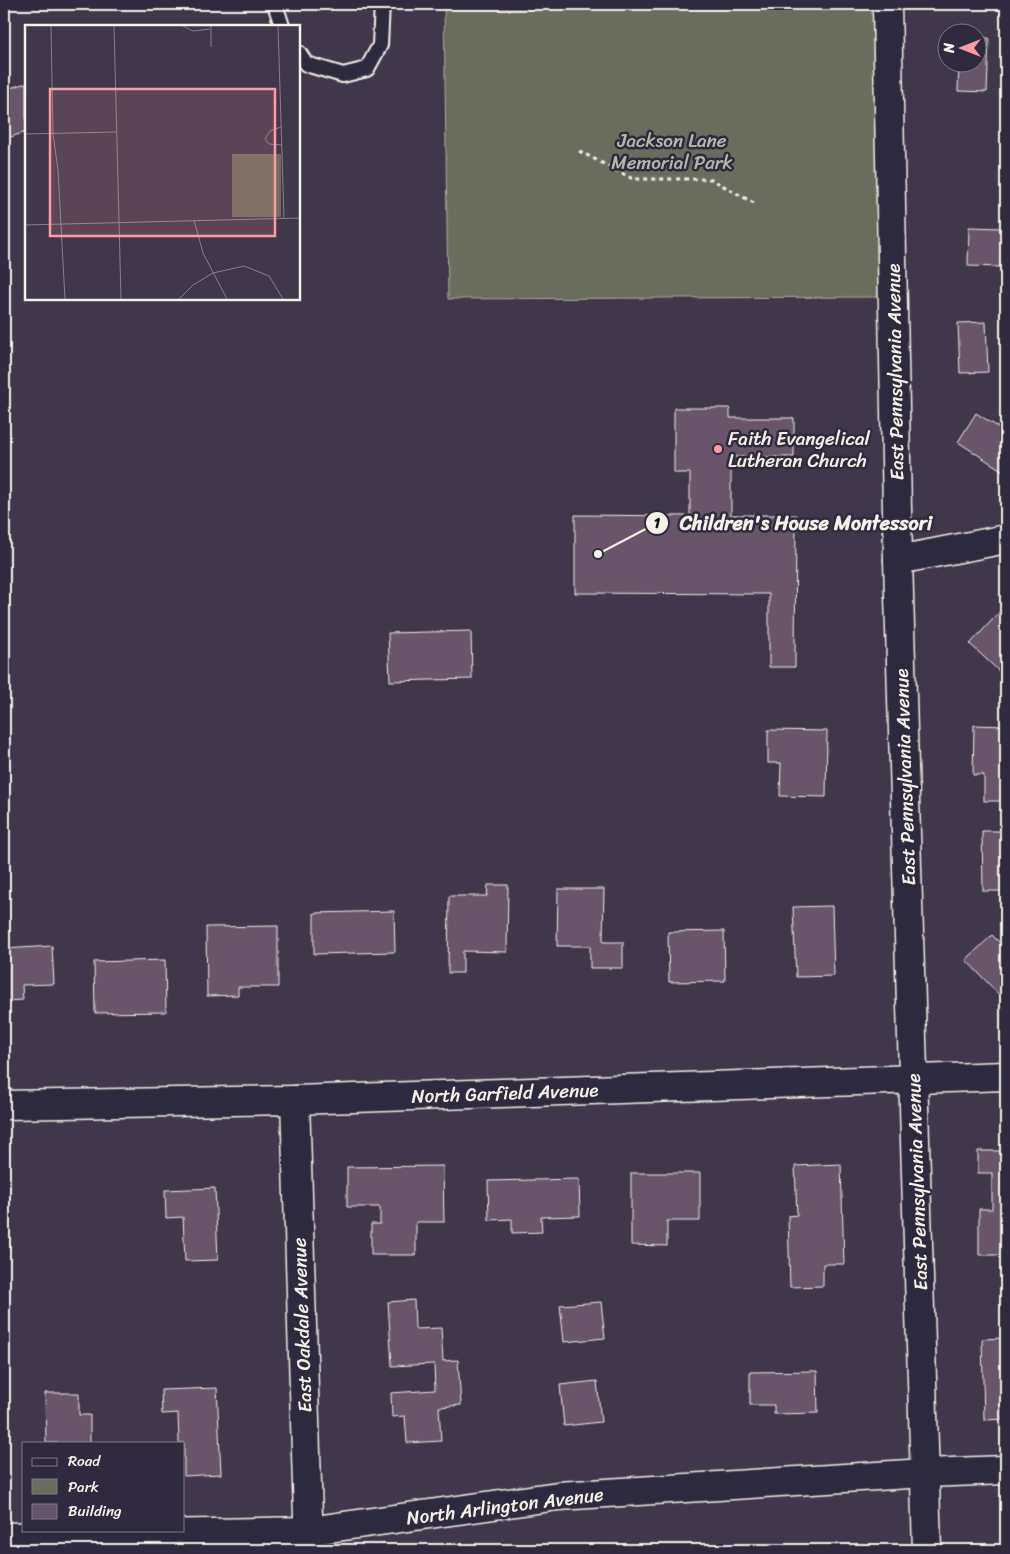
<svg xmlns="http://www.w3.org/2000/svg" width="1010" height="1554" font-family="Sriracha,sans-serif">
<rect width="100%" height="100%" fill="#40374a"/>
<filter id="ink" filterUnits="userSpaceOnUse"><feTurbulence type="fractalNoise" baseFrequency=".02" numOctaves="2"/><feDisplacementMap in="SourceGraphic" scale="10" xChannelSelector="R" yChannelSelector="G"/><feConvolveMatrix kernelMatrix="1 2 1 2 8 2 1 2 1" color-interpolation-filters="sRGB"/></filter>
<g filter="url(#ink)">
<polygon fill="#6a6c5d" stroke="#afaea2" points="444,4 878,4 878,297 448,299"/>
<g fill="#68546a" stroke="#f4f1e8">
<polygon points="978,38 989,38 987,92 958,91 959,62 978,62"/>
<polygon points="26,83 26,132 4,139 4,90"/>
<polygon points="969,227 1002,228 1000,267 968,266"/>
<polygon points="986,322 988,372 960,373 958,323"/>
<polygon points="674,408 730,408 730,418 794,418 794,457 731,457 731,515 796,515 795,667 769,667 769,594 575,593 575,515 690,516 690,473 674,473"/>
<polygon points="976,413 1001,429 1006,421 1006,473 958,442"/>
<polygon points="1006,605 1006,670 1002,674 970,644"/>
<polygon points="471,631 472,679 390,681 388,633"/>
<polygon points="974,725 1006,726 1006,801 984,801 984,775 973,775"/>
<polygon points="768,730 827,731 826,797 780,796 781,763 768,763"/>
<polygon points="982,831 1006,831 1006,891 983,891"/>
<polygon points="488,885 508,885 507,952 463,951 463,973 448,973 449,896 487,896"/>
<polygon points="558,889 604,889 603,942 623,942 623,968 590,968 590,946 557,946"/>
<polygon points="832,906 834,976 796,977 793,907"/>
<polygon points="394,911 395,952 314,954 314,913"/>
<polygon points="278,926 278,987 238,987 238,995 207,996 206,927"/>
<polygon points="724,931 725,981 669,982 668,932"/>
<polygon points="992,935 1006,949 1006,1002 966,960"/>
<polygon points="52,946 54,984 22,985 23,1000 4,1001 4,949"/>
<polygon points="165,960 166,1012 95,1013 94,962"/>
<polygon points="978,1151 1006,1151 1006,1255 979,1255 979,1209 992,1209 992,1173 978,1173"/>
<polygon points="841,1164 844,1264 823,1264 823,1286 790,1287 788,1216 797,1215 795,1166"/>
<polygon points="443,1166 444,1222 416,1222 416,1255 371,1255 371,1224 380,1224 380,1207 347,1207 347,1167"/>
<polygon points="631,1173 700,1173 700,1221 667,1221 667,1246 631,1245"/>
<polygon points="579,1179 580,1216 541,1217 542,1232 512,1233 512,1219 489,1220 488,1181"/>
<polygon points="215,1188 218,1260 185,1261 183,1217 166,1218 165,1190"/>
<polygon points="414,1300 415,1329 441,1328 443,1361 458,1360 461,1405 439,1407 441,1441 407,1443 405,1416 392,1417 391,1393 435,1390 434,1364 392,1366 388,1302"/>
<polygon points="601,1302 605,1338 564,1342 560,1305"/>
<polygon points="1006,1338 1006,1419 984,1420 982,1339"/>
<polygon points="817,1371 818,1413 774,1414 774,1405 750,1405 750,1372"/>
<polygon points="597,1381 601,1422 564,1426 560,1385"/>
<polygon points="217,1388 221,1474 184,1476 184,1443 179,1443 178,1413 162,1414 161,1390"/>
<polygon points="45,1393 79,1393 79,1415 90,1415 90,1443 46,1443"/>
<polygon points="857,1546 857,1550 826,1550 826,1547"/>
</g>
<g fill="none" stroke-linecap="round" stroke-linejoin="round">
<g stroke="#f4f1e8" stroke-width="18">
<g id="lane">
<polyline points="275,4 282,26"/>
<polyline points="299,53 306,64 343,75 367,69 380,45 382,4"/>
</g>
</g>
<g stroke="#f4f1e8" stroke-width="31">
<g id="street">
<polyline points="898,560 1006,539"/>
<polyline points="295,1100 309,1549"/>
<polyline points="4,1537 308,1531 558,1496 925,1473 1006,1470"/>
</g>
</g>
<g stroke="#f4f1e8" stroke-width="31">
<g id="secondary">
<polyline points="887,4 898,560 927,1550"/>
<polyline points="4,1105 295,1100 1006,1076"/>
</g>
</g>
<polyline stroke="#f4f1e8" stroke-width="3" stroke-dasharray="4 4" stroke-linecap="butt" points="579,151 633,179 711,179 754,203"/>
<use href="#lane" stroke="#2f2a3d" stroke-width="14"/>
<use href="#street" stroke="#2f2a3d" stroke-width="28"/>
<use href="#secondary" stroke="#2f2a3d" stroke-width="28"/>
</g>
</g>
<circle fill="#ff9aa2" stroke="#2f2a3d" stroke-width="2" cx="718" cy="449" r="5"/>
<g text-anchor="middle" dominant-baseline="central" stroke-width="5" stroke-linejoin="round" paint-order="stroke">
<g font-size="19" fill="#b6b5a9" stroke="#2f2a3d">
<text x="672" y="140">Jackson Lane<tspan x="672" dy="22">Memorial Park</tspan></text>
</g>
<g font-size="19" fill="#f4f1e8" stroke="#2f2a3d">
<text transform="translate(895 372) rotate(-91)">East Pennsylvania Avenue</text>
<text transform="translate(905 777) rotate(-92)">East Pennsylvania Avenue</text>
<text transform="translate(505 1093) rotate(-2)">North Garfield Avenue</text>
<text transform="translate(917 1182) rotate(-92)">East Pennsylvania Avenue</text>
<text transform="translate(302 1325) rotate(-92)">East Oakdale Avenue</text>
<text transform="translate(505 1506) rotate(-7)">North Arlington Avenue</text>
</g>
<g font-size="19" fill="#f4f1e8" stroke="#2f2a3d" text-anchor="start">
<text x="728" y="438">Faith Evangelical<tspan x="728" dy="22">Lutheran Church</tspan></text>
</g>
</g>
<g transform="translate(25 25)">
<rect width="275" height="275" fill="#40374a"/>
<path d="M 207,129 L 256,129 L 256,192 L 207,192 Z" fill="#6a6c5d"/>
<path fill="none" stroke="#888189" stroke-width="1" d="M 26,1 L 28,109 L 33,145 L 40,274M 89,1 L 96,274M 158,1 L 168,6 L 185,4M 186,1 L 186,22M 253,1 L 259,193M 256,102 L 245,106 L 240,114 L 244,119 L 257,120M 0,109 L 91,107M 169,195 L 178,228 L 202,274M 0,200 L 275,193M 154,274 L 168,260 L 188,248 L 219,241 L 244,251 L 258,274"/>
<path fill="#ff9aa2" fill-opacity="0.15" stroke="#ff9aa2" stroke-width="2.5" d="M 25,64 L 250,64 L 250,211 L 25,211 Z"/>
<rect width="275" height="275" fill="none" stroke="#f4f1e8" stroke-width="2.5"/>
</g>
<path fill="none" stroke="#f4f1e8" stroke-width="2" d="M598 554L657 523"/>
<g fill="#f4f1e8" stroke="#2f2a3d" stroke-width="2">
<circle cx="598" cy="554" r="5"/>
<circle cx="657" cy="523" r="12"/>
</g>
<g font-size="15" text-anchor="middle" font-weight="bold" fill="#111">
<text x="657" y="528">1</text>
</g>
<g font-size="20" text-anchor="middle" font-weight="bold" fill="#f4f1e8" stroke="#2f2a3d" stroke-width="5" stroke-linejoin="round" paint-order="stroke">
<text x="806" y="530">Children's House Montessori</text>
</g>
<rect width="1010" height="1554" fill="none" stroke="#2f2a3d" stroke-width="20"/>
<rect x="10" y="10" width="990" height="1534" fill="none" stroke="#f4f1e8" stroke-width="2" filter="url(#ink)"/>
<rect x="22" y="1442" width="162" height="90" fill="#2f2a3d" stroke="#7e7a81"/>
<rect x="32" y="1458" width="25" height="8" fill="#2f2a3d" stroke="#7e7a81"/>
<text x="68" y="1466" font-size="15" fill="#f4f1e8">Road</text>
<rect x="32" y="1479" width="25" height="15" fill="#6a6c5d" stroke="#7e7a81"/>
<text x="68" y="1492" font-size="15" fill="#f4f1e8">Park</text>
<rect x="32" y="1504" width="25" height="15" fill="#68546a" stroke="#7e7a81"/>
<text x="68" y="1516" font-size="15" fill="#f4f1e8">Building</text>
<g transform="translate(962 48) rotate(270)"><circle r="24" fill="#2f2a3d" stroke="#7e7a81"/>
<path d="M0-4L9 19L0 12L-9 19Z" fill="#ff9aa2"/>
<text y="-8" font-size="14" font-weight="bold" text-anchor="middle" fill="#f4f1e8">N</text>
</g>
</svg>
